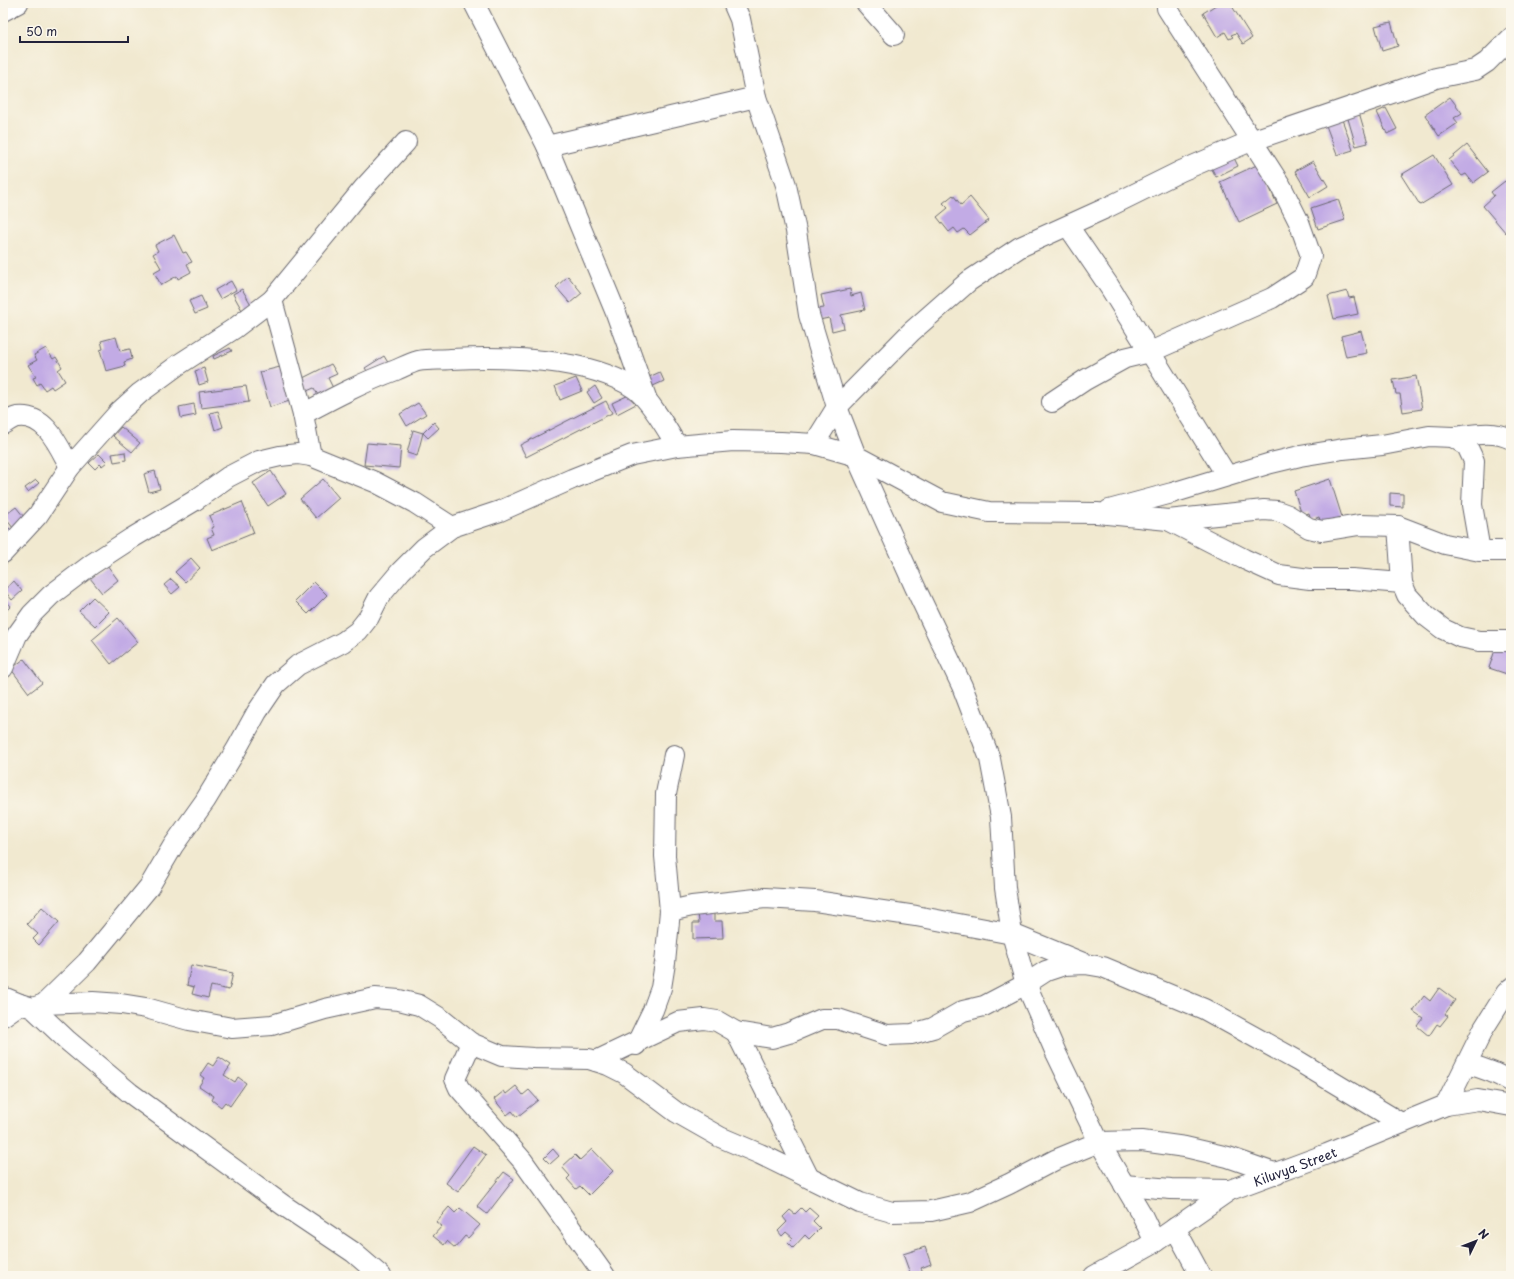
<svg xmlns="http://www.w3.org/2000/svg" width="1514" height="1279" font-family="'Playpen Sans',sans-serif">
<rect width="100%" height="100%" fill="#fbf7ec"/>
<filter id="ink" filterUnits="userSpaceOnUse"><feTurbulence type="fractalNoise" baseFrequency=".025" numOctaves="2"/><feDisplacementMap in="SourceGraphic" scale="8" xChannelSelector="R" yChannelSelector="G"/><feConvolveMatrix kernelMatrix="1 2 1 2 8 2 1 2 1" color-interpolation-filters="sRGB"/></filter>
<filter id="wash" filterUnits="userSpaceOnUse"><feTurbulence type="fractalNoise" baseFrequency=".012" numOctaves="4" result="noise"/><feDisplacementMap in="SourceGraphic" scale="16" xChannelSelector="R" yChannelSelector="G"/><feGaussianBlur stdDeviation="0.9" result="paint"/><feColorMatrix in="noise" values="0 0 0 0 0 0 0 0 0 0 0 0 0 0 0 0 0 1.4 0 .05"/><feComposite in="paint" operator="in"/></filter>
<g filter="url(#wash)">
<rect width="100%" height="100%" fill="#f1e9d0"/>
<g id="blocks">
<g fill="#c2abe5">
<polygon points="1219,3 1230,3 1252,38 1243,44 1236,33 1231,35 1233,37 1229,39 1225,32 1217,37 1203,13"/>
<polygon points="1391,22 1398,46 1382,51 1375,26"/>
<polygon points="1450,97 1462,113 1454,118 1458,123 1439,136 1425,115"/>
<polygon points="1386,108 1397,129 1387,134 1377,112"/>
<polygon points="1358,109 1368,143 1356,146 1346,112"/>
<polygon points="1340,114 1353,150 1337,155 1324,120"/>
<polygon points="1467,145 1488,172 1473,183 1466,174 1462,176 1449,160"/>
<polygon points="1230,150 1238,166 1216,177 1208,161"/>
<polygon points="1434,155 1453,185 1420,205 1401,175"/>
<polygon points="1313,161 1328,186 1310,197 1295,171"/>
<polygon points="1259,164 1277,204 1239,222 1220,182"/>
<polygon points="1505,181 1511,188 1511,228 1506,233 1483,206 1494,196 1491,192"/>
<polygon points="953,195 961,205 970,197 989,220 970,235 964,229 958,233 954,228 949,232 937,217 948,208 943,203"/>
<polygon points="1338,199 1345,220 1318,229 1311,208"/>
<polygon points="174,235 183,253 186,252 192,262 187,264 191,272 178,279 177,276 161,285 154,272 161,268 153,254 158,251 155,245"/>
<polygon points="568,276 582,293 570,303 556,287"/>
<polygon points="231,281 236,290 220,299 215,290"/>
<polygon points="242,289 252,306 243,312 233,294"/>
<polygon points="850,289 851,296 861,293 865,310 841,315 844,328 832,331 829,318 819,320 817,309 824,308 821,295"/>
<polygon points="1347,291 1349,298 1354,297 1358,314 1334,319 1328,296"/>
<polygon points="201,296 207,309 195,314 189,301"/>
<polygon points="1361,331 1367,353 1346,357 1341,336"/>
<polygon points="116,337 120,351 130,349 132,359 124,362 125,366 106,371 100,350 103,349 101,341"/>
<polygon points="46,348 53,359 56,357 62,367 58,370 65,381 53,389 51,386 45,390 40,383 37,385 33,378 36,377 28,365 37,360 34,355"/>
<polygon points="230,348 232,351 214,359 213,356"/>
<polygon points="384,356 390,366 372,378 365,368"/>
<polygon points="331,364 337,374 328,378 334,390 319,397 314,388 307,391 301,379"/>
<polygon points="284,366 293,400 270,407 260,372"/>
<polygon points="204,368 208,382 199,385 195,371"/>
<polygon points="660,372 664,381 653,386 649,377"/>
<polygon points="1416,376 1422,409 1403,412 1400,394 1396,394 1393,380"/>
<polygon points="576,378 582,391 560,400 555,386"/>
<polygon points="246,386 249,402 201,408 199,392"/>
<polygon points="595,386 602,398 594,403 587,392"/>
<polygon points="631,394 636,404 617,414 612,403"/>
<polygon points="606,401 612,413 526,457 520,445"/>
<polygon points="418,403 426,414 407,426 400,414"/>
<polygon points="194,404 196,415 181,418 179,407"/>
<polygon points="218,411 223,427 215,430 210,413"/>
<polygon points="434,422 439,428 428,438 423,433 417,456 407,453 413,430 423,433"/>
<polygon points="121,427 140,443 132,452 113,436"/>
<polygon points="367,443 401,446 399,468 364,465"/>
<polygon points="125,452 126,460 114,462 112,454"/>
<polygon points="99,454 107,462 102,466 100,464 95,469 89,463"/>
<polygon points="155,471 160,489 149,492 144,474"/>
<polygon points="271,471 286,494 268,506 253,483"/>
<polygon points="323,479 339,498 316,518 300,499"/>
<polygon points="1330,479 1342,517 1321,523 1319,517 1311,520 1309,513 1302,515 1294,491"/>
<polygon points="36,480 39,483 28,492 25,488"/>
<polygon points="1390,493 1403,494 1403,507 1390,506"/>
<polygon points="242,502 254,533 212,550 207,538 214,535 211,528 214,527 209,516"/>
<polygon points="16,507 28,522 16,532 4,516"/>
<polygon points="3,522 14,533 3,539"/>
<polygon points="191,558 200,568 185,582 175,572"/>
<polygon points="107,565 118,580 102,593 90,578"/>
<polygon points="171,579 180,587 172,594 164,585"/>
<polygon points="14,581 22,591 12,600 4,590"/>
<polygon points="314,582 327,595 308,614 295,601"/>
<polygon points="3,597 11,606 3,614"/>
<polygon points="93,597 109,612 95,626 79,611"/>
<polygon points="118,618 138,642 111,664 92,640"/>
<polygon points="1511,647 1510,675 1489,668 1495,650"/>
<polygon points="24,659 42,683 29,693 11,669"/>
<polygon points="42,907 59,922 39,945 33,939 38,934 27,924"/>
<polygon points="698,911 714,911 714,921 722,921 723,938 693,939 693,923 699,923"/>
<polygon points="191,965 233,973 229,990 211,986 208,998 192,994 194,987 187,985"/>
<polygon points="1439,988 1455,1000 1445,1014 1448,1016 1440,1026 1437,1024 1429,1036 1417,1026 1423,1018 1413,1011 1424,996 1430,1001"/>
<polygon points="219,1057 231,1065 224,1075 235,1082 238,1077 246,1083 230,1106 225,1102 221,1107 212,1100 214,1096 199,1086 204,1078 200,1075 208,1063 213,1066"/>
<polygon points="516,1086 523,1095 529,1090 538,1100 517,1117 512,1111 507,1115 494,1099 504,1091 506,1094"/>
<polygon points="473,1146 486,1155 458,1192 446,1183"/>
<polygon points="553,1149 559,1156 550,1164 544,1158"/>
<polygon points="592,1149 613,1171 589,1195 580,1186 576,1189 567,1179 570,1176 562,1167 575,1155 580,1160"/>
<polygon points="504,1172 514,1179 487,1214 477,1206"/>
<polygon points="449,1207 455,1213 460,1208 480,1225 468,1238 465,1236 455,1248 447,1241 444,1245 433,1236 442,1226 436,1222"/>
<polygon points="801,1208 805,1212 809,1208 818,1216 813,1221 820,1228 809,1239 805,1235 793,1248 788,1243 793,1238 786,1232 782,1236 778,1231 787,1222 783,1217 790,1210 795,1214"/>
<polygon points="925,1247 931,1264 921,1268 923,1272 911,1276 903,1254"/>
</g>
</g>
</g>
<g filter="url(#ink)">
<use href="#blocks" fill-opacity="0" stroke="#6a686f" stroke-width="1"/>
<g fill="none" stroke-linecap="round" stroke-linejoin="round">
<g stroke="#6a686f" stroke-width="22">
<g id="minor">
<polyline points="474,3 547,146 616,313 647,400"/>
<polyline points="733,3 740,19 756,97 786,185 796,231 809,315 837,407 856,456 915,587 962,686 990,759 1001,817 1005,888 1012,934 1026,984 1056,1053 1099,1142 1141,1213 1155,1242"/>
<polyline points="866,3 894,35"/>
<polyline points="3,11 18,3"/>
<polyline points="547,146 756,97"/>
<polyline points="1068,226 1109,286 1227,476"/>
<polyline points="272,300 303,414 311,456"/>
<polyline points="1052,402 1085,380 1125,358 1150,352 1272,298 1304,277 1311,256 1299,222 1281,186 1167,8"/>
<path d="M 303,414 C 333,398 363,382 396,370 C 403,367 411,363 418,361 C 428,359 441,360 451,359 C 505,356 588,358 634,388 C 649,398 667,429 677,446"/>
<path d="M 3,424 C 7,422 12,418 17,417 C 46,413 59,447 70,467"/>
<path d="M 1453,437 C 1472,435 1493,430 1511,439"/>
<polyline points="814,444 837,407 911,332 969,281 1020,247 1104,209 1181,171 1251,141 1436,78 1475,70 1487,62 1511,38"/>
<polyline points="1109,510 1172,493 1271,463 1300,456 1343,449 1382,445 1429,436 1453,437 1467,446 1474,461 1472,505 1480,551"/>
<polyline points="1168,520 1244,559 1279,575 1310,579 1352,579 1402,583"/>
<polyline points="1398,526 1402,583 1407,595 1426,616 1443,629 1460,637 1479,641 1511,641"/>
<polyline points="3,553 38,515 70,467 119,412 140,393 178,365 235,328 272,300 363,189 406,142"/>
<polyline points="3,668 17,635 32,614 51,595 92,564 132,538 194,501 228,477 259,461 280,456 298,454 311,456 375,482 415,503 452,527"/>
<polyline points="670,911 692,906 765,898 815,901 916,916 1012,934 1083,963"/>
<polyline points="3,997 20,1004 33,1008 44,1004 87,962 149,887 173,846 205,801 236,750 257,712 276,684 298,665 343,642 358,631 369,617 379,597 401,571 424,548 452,527 500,511 572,479 632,455 677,446 733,441 781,442 814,444 856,456 942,502 989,512 1097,513 1168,520 1264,510 1277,511 1288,515 1309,528 1322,531 1359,525 1398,526 1445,544 1480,551 1511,551"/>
<polyline points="44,1004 93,1002 121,1004 146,1008 189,1020 232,1028 272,1025 325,1009 375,998 399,1000 419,1005 440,1018 471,1043 502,1056 533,1058 589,1059 608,1065 624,1073 676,1112 720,1137 760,1154 860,1203 892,1212 931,1211 970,1202 1009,1184 1055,1160 1099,1142 1142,1141 1185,1147 1228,1157 1277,1174"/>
<polyline points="33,1008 68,1041 130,1093 283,1205 353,1252 381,1276"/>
<polyline points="3,1016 20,1004"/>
<polyline points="736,1032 808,1176"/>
<polyline points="471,1043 455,1079 459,1088 522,1160 605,1276"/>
<polyline points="636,1045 653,1010 661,988 665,963 670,911 665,856 666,794 674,755"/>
<polyline points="596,1061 678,1022 704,1019 717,1021 736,1032 772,1038 789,1033 822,1019 838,1019 887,1035 912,1034 933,1028 963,1011 984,1006 1026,984 1046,971 1064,965 1085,964 1103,967 1204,1009 1298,1061 1401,1123"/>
<path d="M 1467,1064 C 1483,1068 1497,1073 1511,1082"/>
<polyline points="1446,1105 1484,1028 1506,993 1511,988"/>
<polyline points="1124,1185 1171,1189 1230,1190"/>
<polyline points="1175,1228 1201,1276"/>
<path id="s1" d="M 1094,1276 L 1155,1242 L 1230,1190 L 1327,1154 L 1446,1105 L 1478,1100 L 1511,1106"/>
</g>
</g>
<use href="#minor" stroke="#fff" stroke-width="20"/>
</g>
</g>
<g text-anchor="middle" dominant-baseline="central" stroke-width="3" stroke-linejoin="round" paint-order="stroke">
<g font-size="13" fill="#22223b" stroke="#fbf7ec">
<text stroke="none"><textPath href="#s1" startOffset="230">Kiluvya Street</textPath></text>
</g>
</g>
<rect width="1514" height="1279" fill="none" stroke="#fbf7ec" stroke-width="16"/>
<g transform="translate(1476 1241) rotate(47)" stroke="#fbf7ec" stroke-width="3" paint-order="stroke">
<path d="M0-3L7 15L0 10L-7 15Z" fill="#22223b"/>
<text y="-6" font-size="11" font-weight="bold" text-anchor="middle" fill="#22223b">N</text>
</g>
<path d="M20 36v6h108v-6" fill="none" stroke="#22223b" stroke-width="2"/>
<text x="26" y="36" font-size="12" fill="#22223b" stroke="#fbf7ec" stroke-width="3" paint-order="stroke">50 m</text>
</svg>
